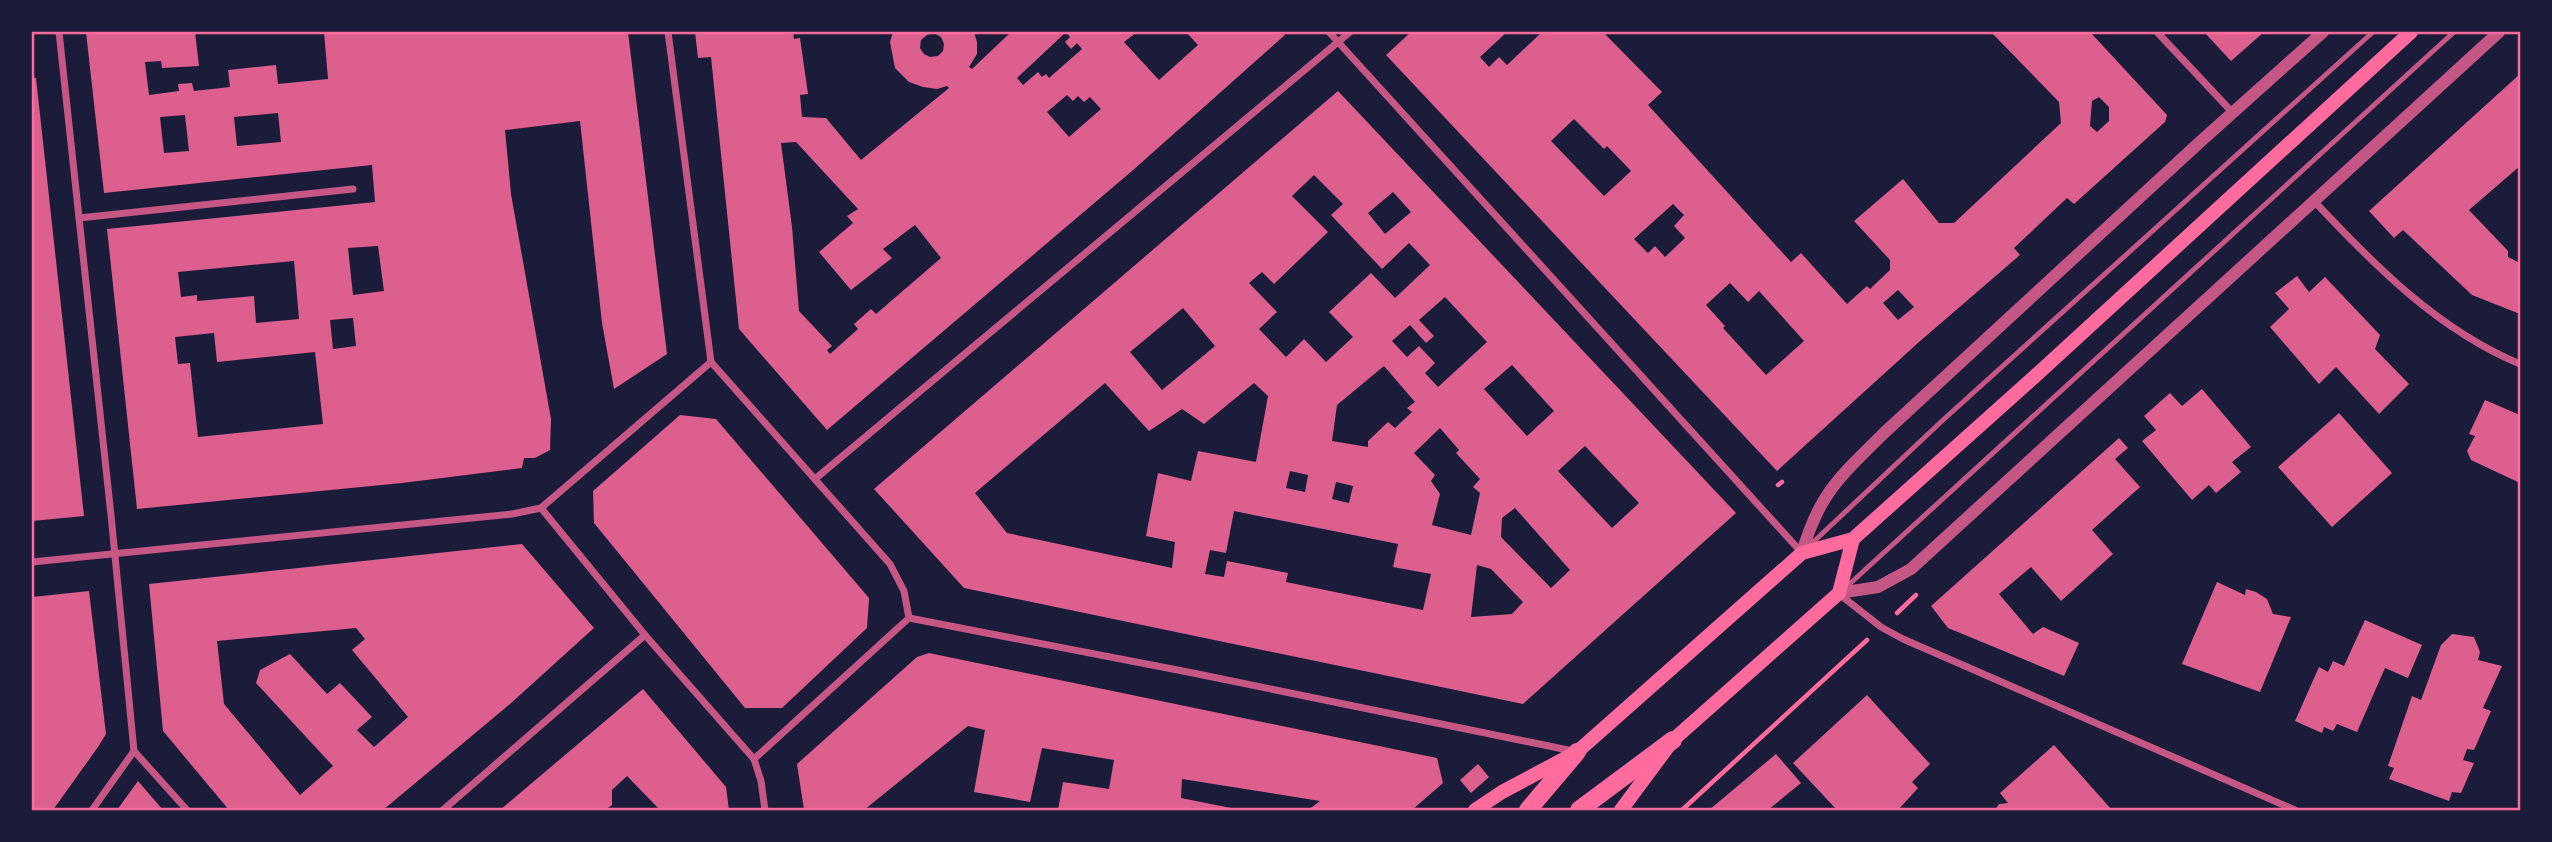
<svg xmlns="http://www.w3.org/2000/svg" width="2552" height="842" font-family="'Archivo Narrow',sans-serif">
<rect width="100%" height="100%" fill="#1b1b3a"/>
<g fill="#dd5f8e" fill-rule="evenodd">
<path d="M 86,32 L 195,32 L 199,66 L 162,68 L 161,61 L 145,62 L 149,95 L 179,91 L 178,84 L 192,83 L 194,91 L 230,87 L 228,70 L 276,65 L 278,84 L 328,79 L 324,32 L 628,32 L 667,354 L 614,389 L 602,323 L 580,121 L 505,130 L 511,194 L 551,419 L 550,450 L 535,458 L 524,458 L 522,468 L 402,483 L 137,509 L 107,229 L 375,202 L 372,165 L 104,193 ZM 278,113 L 281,142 L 237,146 L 234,117 ZM 185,115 L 189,151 L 164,153 L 160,117 ZM 378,246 L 384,291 L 353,295 L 348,248 ZM 294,261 L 299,319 L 256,323 L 254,296 L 197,301 L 197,295 L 181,297 L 178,272 ZM 353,318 L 356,346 L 333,349 L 330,320 ZM 214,333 L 217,362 L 315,352 L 323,424 L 198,437 L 190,363 L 178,364 L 175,337 Z"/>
<path d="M 695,32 L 793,32 L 794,39 L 800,38 L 808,94 L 800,95 L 802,117 L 826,118 L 861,160 L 949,88 L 947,86 L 937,89 L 923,87 L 909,82 L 895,68 L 890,42 L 893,32 L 974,32 L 977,42 L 977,54 L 969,67 L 972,69 L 1011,32 L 1137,32 L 1124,42 L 1159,80 L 1198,45 L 1186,32 L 1281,32 L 1285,35 L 1132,171 L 827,430 L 739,329 L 711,57 L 698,58 ZM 1066,32 L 1070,37 L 1065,42 L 1071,49 L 1077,43 L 1082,49 L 1049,78 L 1046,74 L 1042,77 L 1038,72 L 1023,85 L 1017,78 ZM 934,33 L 941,37 L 944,44 L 943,51 L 938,56 L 930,57 L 924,54 L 920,48 L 921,40 L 927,35 ZM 1067,95 L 1073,101 L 1078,96 L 1084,102 L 1090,97 L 1101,109 L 1069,137 L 1047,112 ZM 796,142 L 858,209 L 847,216 L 853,223 L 819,252 L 851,290 L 892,258 L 883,249 L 915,225 L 941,258 L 876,314 L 871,309 L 854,324 L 858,329 L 830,354 L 827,350 L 832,346 L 799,311 L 792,227 L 781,143 Z"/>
<path d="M 1411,32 L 1507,32 L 1480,57 L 1489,67 L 1499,57 L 1507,65 L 1542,32 L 1603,32 L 1662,92 L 1648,105 L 1791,262 L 1801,253 L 1847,304 L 1867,286 L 1870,289 L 1890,270 L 1890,260 L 1854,221 L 1903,179 L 1939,223 L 1954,223 L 2061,123 L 2059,102 L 1991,32 L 2090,32 L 2167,115 L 2165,122 L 2074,204 L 2067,198 L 2014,248 L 2020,255 L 1919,342 L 1777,471 L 1386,55 ZM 2099,97 L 2109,107 L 2109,121 L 2097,132 L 2090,126 L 2092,101 ZM 1574,119 L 1604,149 L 1607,146 L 1631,171 L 1604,196 L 1551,141 ZM 1673,204 L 1684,215 L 1674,226 L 1685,238 L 1665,257 L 1655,246 L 1648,253 L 1634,239 ZM 1730,283 L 1748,302 L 1759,291 L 1804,341 L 1766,375 L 1723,328 L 1725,326 L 1706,305 ZM 1898,290 L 1914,307 L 1898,320 L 1883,303 Z"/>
<polygon points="2204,32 2264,32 2231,61"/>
<polygon points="2520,74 2520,166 2469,210 2508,251 2508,257 2520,263 2520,314 2472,295 2403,230 2394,238 2369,211"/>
<polygon points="32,77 36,78 84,516 32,521"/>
<path d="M 1338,91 L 1736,513 L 1523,704 L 964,588 L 874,489 ZM 1314,175 L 1343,204 L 1331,215 L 1382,269 L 1409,243 L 1430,265 L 1395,298 L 1371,273 L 1329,312 L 1353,337 L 1326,362 L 1304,339 L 1286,357 L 1259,329 L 1277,312 L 1249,283 L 1262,272 L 1274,284 L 1328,232 L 1292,196 ZM 1393,192 L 1411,212 L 1385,234 L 1368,213 ZM 1445,297 L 1487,342 L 1438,387 L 1425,373 L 1435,363 L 1419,346 L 1407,357 L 1392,341 L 1410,325 L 1426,343 L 1434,336 L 1419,320 ZM 1183,308 L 1215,346 L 1162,390 L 1130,352 ZM 1512,365 L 1554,411 L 1527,436 L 1484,389 ZM 1384,366 L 1415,402 L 1407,408 L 1412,412 L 1395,428 L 1388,422 L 1368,441 L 1368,447 L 1332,441 L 1337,405 ZM 1105,383 L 1149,431 L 1182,409 L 1204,424 L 1254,383 L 1268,396 L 1256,462 L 1198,451 L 1191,481 L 1158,473 L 1146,536 L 1175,542 L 1172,568 L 1007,533 L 975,493 ZM 1440,428 L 1459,450 L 1456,453 L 1480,479 L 1473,487 L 1480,493 L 1471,535 L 1432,525 L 1440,494 L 1431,481 L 1435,475 L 1414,453 ZM 1585,446 L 1639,503 L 1612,528 L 1558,471 ZM 1290,471 L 1308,475 L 1305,492 L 1286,488 ZM 1336,482 L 1353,486 L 1349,503 L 1332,499 ZM 1515,508 L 1570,570 L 1551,588 L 1501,537 L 1502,518 ZM 1234,511 L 1398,544 L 1393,567 L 1431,574 L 1423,610 L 1286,582 L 1288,573 L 1227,561 L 1224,577 L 1205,574 L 1210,550 L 1226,553 ZM 1477,565 L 1491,569 L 1523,602 L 1512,614 L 1471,617 Z"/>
<polygon points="2297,276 2309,292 2325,277 2380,335 2375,349 2409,384 2379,414 2336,367 2319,384 2270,327 2289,309 2275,293"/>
<polygon points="2202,389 2251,447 2232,462 2241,472 2216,493 2209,485 2192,500 2142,441 2156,430 2144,416 2170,393 2182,406"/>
<polygon points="2485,400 2520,415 2520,483 2471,460 2467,451 2475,436 2469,434"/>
<polygon points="2339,413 2392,473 2332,527 2278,467"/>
<polygon points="680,415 716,419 869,598 867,628 782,708 745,708 594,523 593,491"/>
<polygon points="2119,438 2128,448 2115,459 2140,487 2092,530 2113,554 2061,601 2031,567 1999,594 2033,634 2043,627 2079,643 2064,676 1948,628 1931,606"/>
<path d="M 522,544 L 594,628 L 510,704 L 383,810 L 229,810 L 163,731 L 149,584 ZM 356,628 L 365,639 L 352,650 L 408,717 L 374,747 L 357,730 L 372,717 L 340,683 L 327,694 L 290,654 L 260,670 L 256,683 L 333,766 L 300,795 L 224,704 L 217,641 Z"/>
<polygon points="2217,582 2245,595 2246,589 2256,592 2267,599 2273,614 2291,617 2260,692 2182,664"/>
<polygon points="89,591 106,734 98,747 53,810 32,810 32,731 34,725 32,709 32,597"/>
<polygon points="2365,620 2422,645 2408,678 2385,668 2357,732 2337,724 2333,731 2324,727 2322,733 2295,721 2319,667 2328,672 2333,661 2344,666"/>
<polygon points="2452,634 2474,637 2480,652 2478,660 2502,666 2483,708 2491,711 2474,750 2467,749 2463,760 2474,763 2461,793 2452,792 2449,801 2389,779 2394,768 2388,766 2412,696 2421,700 2441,645"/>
<polygon points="929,653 1437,758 1443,783 1412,810 1308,810 1320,801 1182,779 1181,798 1241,810 1058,810 1063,782 1109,789 1114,760 1042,748 1030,802 974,792 985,730 968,726 864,810 804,810 797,764 917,657"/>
<polygon points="643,689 726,787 729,810 660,810 627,776 612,790 612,805 605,810 500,810"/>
<polygon points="1867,695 1930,764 1912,782 1918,788 1898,810 1837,810 1793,763"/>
<polygon points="2054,745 2112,810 1995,810 1999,804 2008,803 2000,793"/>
<polygon points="1776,754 1801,783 1768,810 1709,810"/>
<polygon points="1478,764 1489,777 1471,793 1460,780"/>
<polygon points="138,781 163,810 117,810"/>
</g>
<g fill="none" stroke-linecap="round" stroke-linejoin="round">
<g stroke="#ff6b9d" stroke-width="4.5">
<polyline points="1778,485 1782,482"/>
<polyline points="1897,613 1916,595"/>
<polyline points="1682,810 1867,640"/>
</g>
<g stroke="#c65784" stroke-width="5">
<polyline points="1809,546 1943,420 2373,32"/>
<polyline points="1844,589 2454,32"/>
</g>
<g stroke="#c65784" stroke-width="7">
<polyline points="59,32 111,515 134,751"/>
<polyline points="668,32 711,362"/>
<polyline points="1329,32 1802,553"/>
<polyline points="2157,32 2233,113"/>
<path d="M 2314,201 C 2374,265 2438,330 2520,364"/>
<polyline points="79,218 353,189"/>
<polyline points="711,362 541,508 645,635 754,759 761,781 765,810"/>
<polyline points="711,362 890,564 904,591 909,618 754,759"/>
<polyline points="815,479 1350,32"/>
<polyline points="32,562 512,514 541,508"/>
<polyline points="1839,594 1881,627 1903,639 2295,810"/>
<polyline points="909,618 1193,673 1573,751"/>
<polyline points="134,751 187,810"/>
<polyline points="92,810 134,751"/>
<polyline points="443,810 645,635"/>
</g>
<g stroke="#c65784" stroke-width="12">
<path d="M 1802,553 C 1819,493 1841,476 1884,433 L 2201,141 L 2323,32"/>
<polyline points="1839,593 1878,587 1911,569 2499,32"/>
</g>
<g stroke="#ff6b9d" stroke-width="14">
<polyline points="1475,810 1502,792 1577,752 1802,553 1853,539 2033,378 2411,32"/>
<polyline points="1621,810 1673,740 1839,593 1853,539"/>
</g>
<g stroke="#ff6b9d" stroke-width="18">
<polyline points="1528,810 1577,752"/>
<polyline points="1579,810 1673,740"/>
</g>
</g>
<rect width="2552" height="842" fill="none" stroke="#1b1b3a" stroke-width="66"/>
<rect x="33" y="33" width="2486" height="776" fill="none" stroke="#ff6b9d" stroke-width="2.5"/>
</svg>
